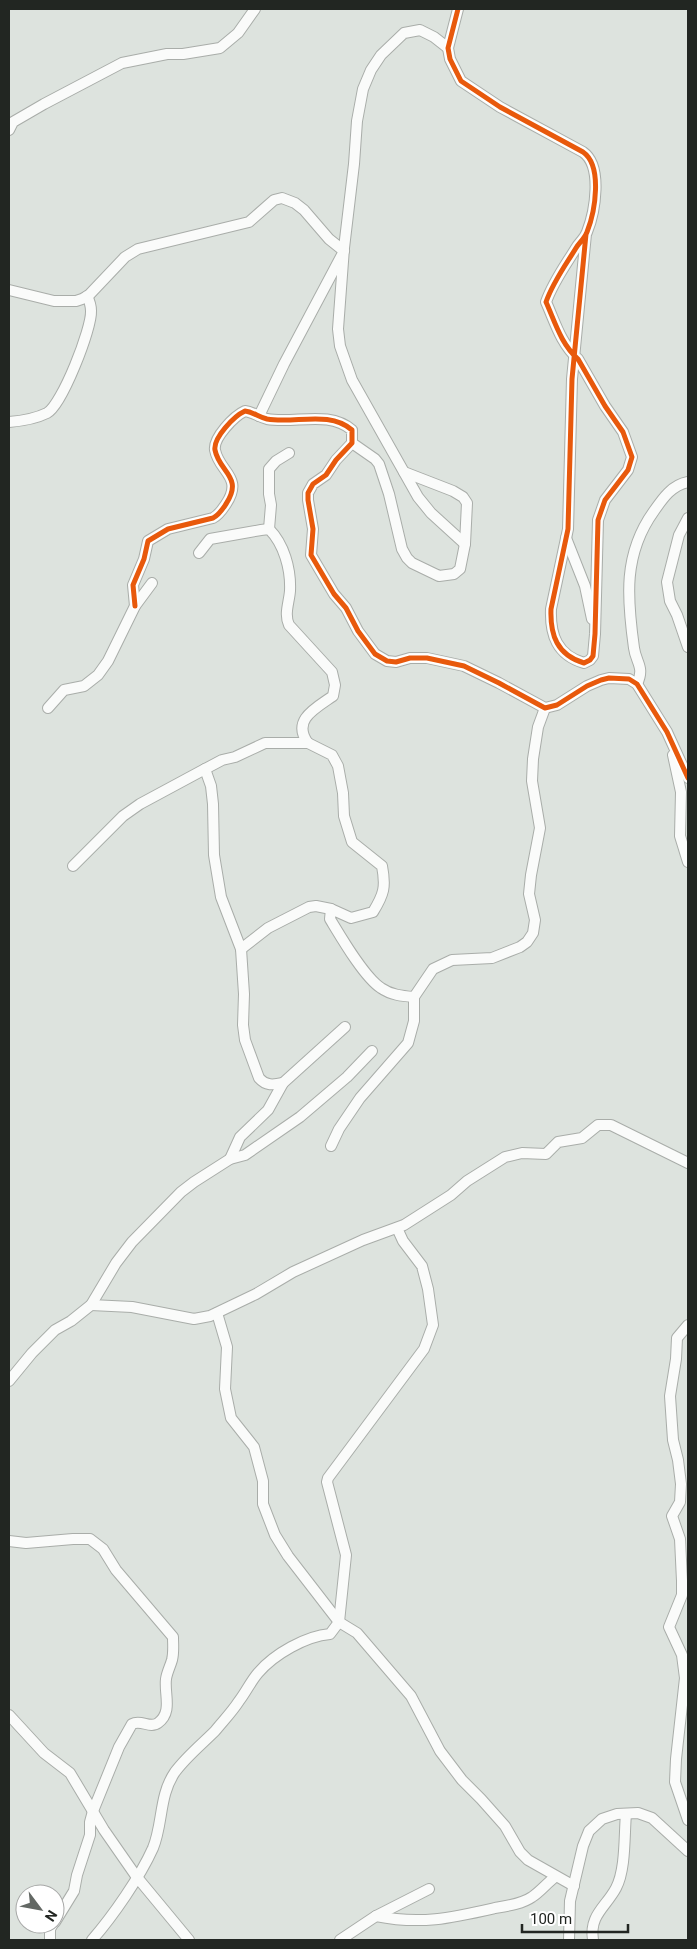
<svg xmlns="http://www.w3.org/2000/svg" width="697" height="1949" font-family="Roboto,sans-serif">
<rect width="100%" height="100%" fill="#dde3de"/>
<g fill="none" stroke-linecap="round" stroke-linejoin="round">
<g stroke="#a9ada9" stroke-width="12">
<g id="minor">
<path d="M 458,9 L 448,48 L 450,59 L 461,81 L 500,107 L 583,152 C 603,166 595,212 587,232 C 585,238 579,243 576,248 C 565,266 553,282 546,302 C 555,322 561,344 578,359 L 605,406 L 623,432 L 632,457 L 628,470 L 605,500 L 598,520 L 595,634 L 593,656 L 590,660 L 584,663 C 557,655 550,635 551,609 L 568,529 L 572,379 L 586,234"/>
<polyline points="448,48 434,37 420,30 404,33 381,55 371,70 363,89 357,121 354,164 344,248 338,329 340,346 352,380 418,497 431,513 465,544"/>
<polyline points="9,130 13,122 44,104 122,63 167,54 183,54 220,48 238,33 255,9"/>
<polyline points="9,290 54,301 76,301 82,299 89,295 125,257 138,249 249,222 274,200 282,198 295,203 304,210 329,239 344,251 284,364 259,416"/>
<path d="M 9,422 C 21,421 35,419 47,413 C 62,405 92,328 91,311 C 91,306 89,300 87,296"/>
<polyline points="352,443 375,459 379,464 389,494 402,549 407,558 412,563 439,576 454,574 460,569 465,544 467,503 463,497 453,491 404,472"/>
<polyline points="688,518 679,535 667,582 670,601 677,615 688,647"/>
<polyline points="269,529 271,505 269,494 269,469 276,461 289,453"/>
<polyline points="566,538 585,586 592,619"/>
<path d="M 199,553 L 210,539 L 261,530 L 269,529 C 284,544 291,569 290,591 C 289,603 284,614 289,625 L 332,672 L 335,685 L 333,696 C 316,708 291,720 308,743"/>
<path d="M 135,606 L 133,585 L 144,559 L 148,541 L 168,529 L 213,518 C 219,515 222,510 226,504 C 244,477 219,472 215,450 C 213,438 234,416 245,411 C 253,412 259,417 267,419 C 295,424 329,410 352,430 L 352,443 L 336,460 L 326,475 L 313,484 L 308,493 L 308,500 L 313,529 L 311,555 L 334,594 L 346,608 L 358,631 L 375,654 L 387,661 L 396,662 L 410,658 L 427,658 L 464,666 L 499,683 L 545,708 L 557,705 L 587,686 L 601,680 L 609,678 L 629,679 L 637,684 L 667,732 L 688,778"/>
<path d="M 637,684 C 645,667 636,663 634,648 C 627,598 623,554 654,511 C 663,498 672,485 688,482"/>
<polyline points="48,708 64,690 84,686 98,675 108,661 135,606 152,583"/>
<polyline points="673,755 681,792 680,836 688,862"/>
<path d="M 205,769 L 211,786 L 213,804 L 214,855 L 221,897 L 241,949 L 244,994 L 243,1025 L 245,1040 L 259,1078 C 266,1086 273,1085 283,1083"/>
<path d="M 73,866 L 123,816 L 140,804 L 205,769 L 222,760 L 235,757 L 265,743 L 308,743 L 332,755 L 338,766 L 343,793 L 344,816 L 352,842 L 382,866 C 386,887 384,894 373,912 L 351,918 L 331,909 L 316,906 L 309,907 L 268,928 L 241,949"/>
<path d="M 331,909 L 330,919 C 341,937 364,977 381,988 C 391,995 402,996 414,997"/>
<polyline points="331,1146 339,1129 360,1098 408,1043 414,1021 414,997 433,969 452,960 492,958 520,947 527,942 533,933 535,920 529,894 531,875 540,828 532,781 533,759 538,727 545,708"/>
<polyline points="230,1159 240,1137 268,1110 283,1083 345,1027"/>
<polyline points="91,1305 132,1307 194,1319 210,1316 256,1294 293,1272 363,1240 404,1225 451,1195 467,1181 505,1157 522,1153 546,1154 558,1142 582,1138 598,1125 611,1125 688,1163"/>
<polyline points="217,1313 227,1347 225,1389 231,1418 254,1447 263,1481 263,1504 275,1535 288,1556 339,1622 357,1633 411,1696 440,1751 462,1780 481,1799 505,1826 520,1852 528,1860 574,1886"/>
<polyline points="688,1325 677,1338 676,1359 670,1396 673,1440 678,1460 681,1484 680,1502 672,1516 680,1539 682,1581 682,1595 669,1627 682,1655 685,1678 676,1759 675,1782 688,1820"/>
<polyline points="9,1381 32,1353 55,1330 71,1321 91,1305 116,1263 132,1242 181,1192 194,1182 230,1159 245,1155 300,1117 347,1077 372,1051"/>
<path d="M 9,1541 L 26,1543 L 73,1539 L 90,1539 L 103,1549 L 116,1570 L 173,1637 C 173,1645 174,1652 172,1660 C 170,1667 167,1672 166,1679 C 164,1694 173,1712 158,1723 C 150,1729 141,1719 132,1724 L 119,1747 L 93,1811 L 90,1822 L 90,1835 L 77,1875 L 74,1891 L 55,1922"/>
<polyline points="9,1715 44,1753 70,1773 104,1830 136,1876 189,1940"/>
<path d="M 376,1916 C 421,1925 451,1918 495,1908 C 507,1906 522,1904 532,1897 C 540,1892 547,1883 555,1877"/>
<polyline points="50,1940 50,1929 53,1924"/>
<path d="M 92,1940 C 113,1916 140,1877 153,1848 C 163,1824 159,1795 175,1772 C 186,1757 202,1744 215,1731 C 223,1721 232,1712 239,1701 C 246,1692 251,1681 258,1673 C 274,1654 306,1636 330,1634 L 339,1622 L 346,1555 L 327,1482 L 328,1478 L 424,1349 L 433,1325 L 428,1289 L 422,1266 L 403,1241 L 397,1228"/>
<polyline points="340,1940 376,1916 429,1889"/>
<polyline points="569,1940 570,1901 583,1846 589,1831 602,1819 617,1814 638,1813 652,1818 688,1851"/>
<path d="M 593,1940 C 589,1915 606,1907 616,1888 C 626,1869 624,1835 626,1814"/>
</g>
</g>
<use href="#minor" stroke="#fafbfa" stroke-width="10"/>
<g stroke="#fff" stroke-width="8">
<g id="cycleway">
<path d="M 458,9 L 448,48 L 450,59 L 461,81 L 500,107 L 583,152 C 603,166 595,212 587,232 C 585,238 579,243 576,248 C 565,266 553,282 546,302 C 555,322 561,344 578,359 L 605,406 L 623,432 L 632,457 L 628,470 L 605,500 L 598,520 L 595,634 L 593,656 L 590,660 L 584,663 C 557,655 550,635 551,609 L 568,529 L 572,379 L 586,234"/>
<path d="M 135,606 L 133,585 L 144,559 L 148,541 L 168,529 L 213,518 C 219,515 222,510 226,504 C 244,477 219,472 215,450 C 213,438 234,416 245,411 C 253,412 259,417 267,419 C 295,424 329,410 352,430 L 352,443 L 336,460 L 326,475 L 313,484 L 308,493 L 308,500 L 313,529 L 311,555 L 334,594 L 346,608 L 358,631 L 375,654 L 387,661 L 396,662 L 410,658 L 427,658 L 464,666 L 499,683 L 545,708 L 557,705 L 587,686 L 601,680 L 609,678 L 629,679 L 637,684 L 667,732 L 688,778"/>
</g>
</g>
<use href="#cycleway" stroke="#e8590c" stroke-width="5"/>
</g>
<rect width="697" height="1949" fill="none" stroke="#222622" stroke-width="20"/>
<g transform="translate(40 1909) rotate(122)"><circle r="24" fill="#ffffff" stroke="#a7a8a7"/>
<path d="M0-4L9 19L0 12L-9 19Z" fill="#636864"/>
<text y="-8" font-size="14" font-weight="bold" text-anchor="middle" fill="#222622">N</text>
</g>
<path d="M522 1924v8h106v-8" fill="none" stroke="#222622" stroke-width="2.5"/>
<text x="530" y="1924" font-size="15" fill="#222622" stroke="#ffffff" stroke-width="4" paint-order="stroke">100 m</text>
</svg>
